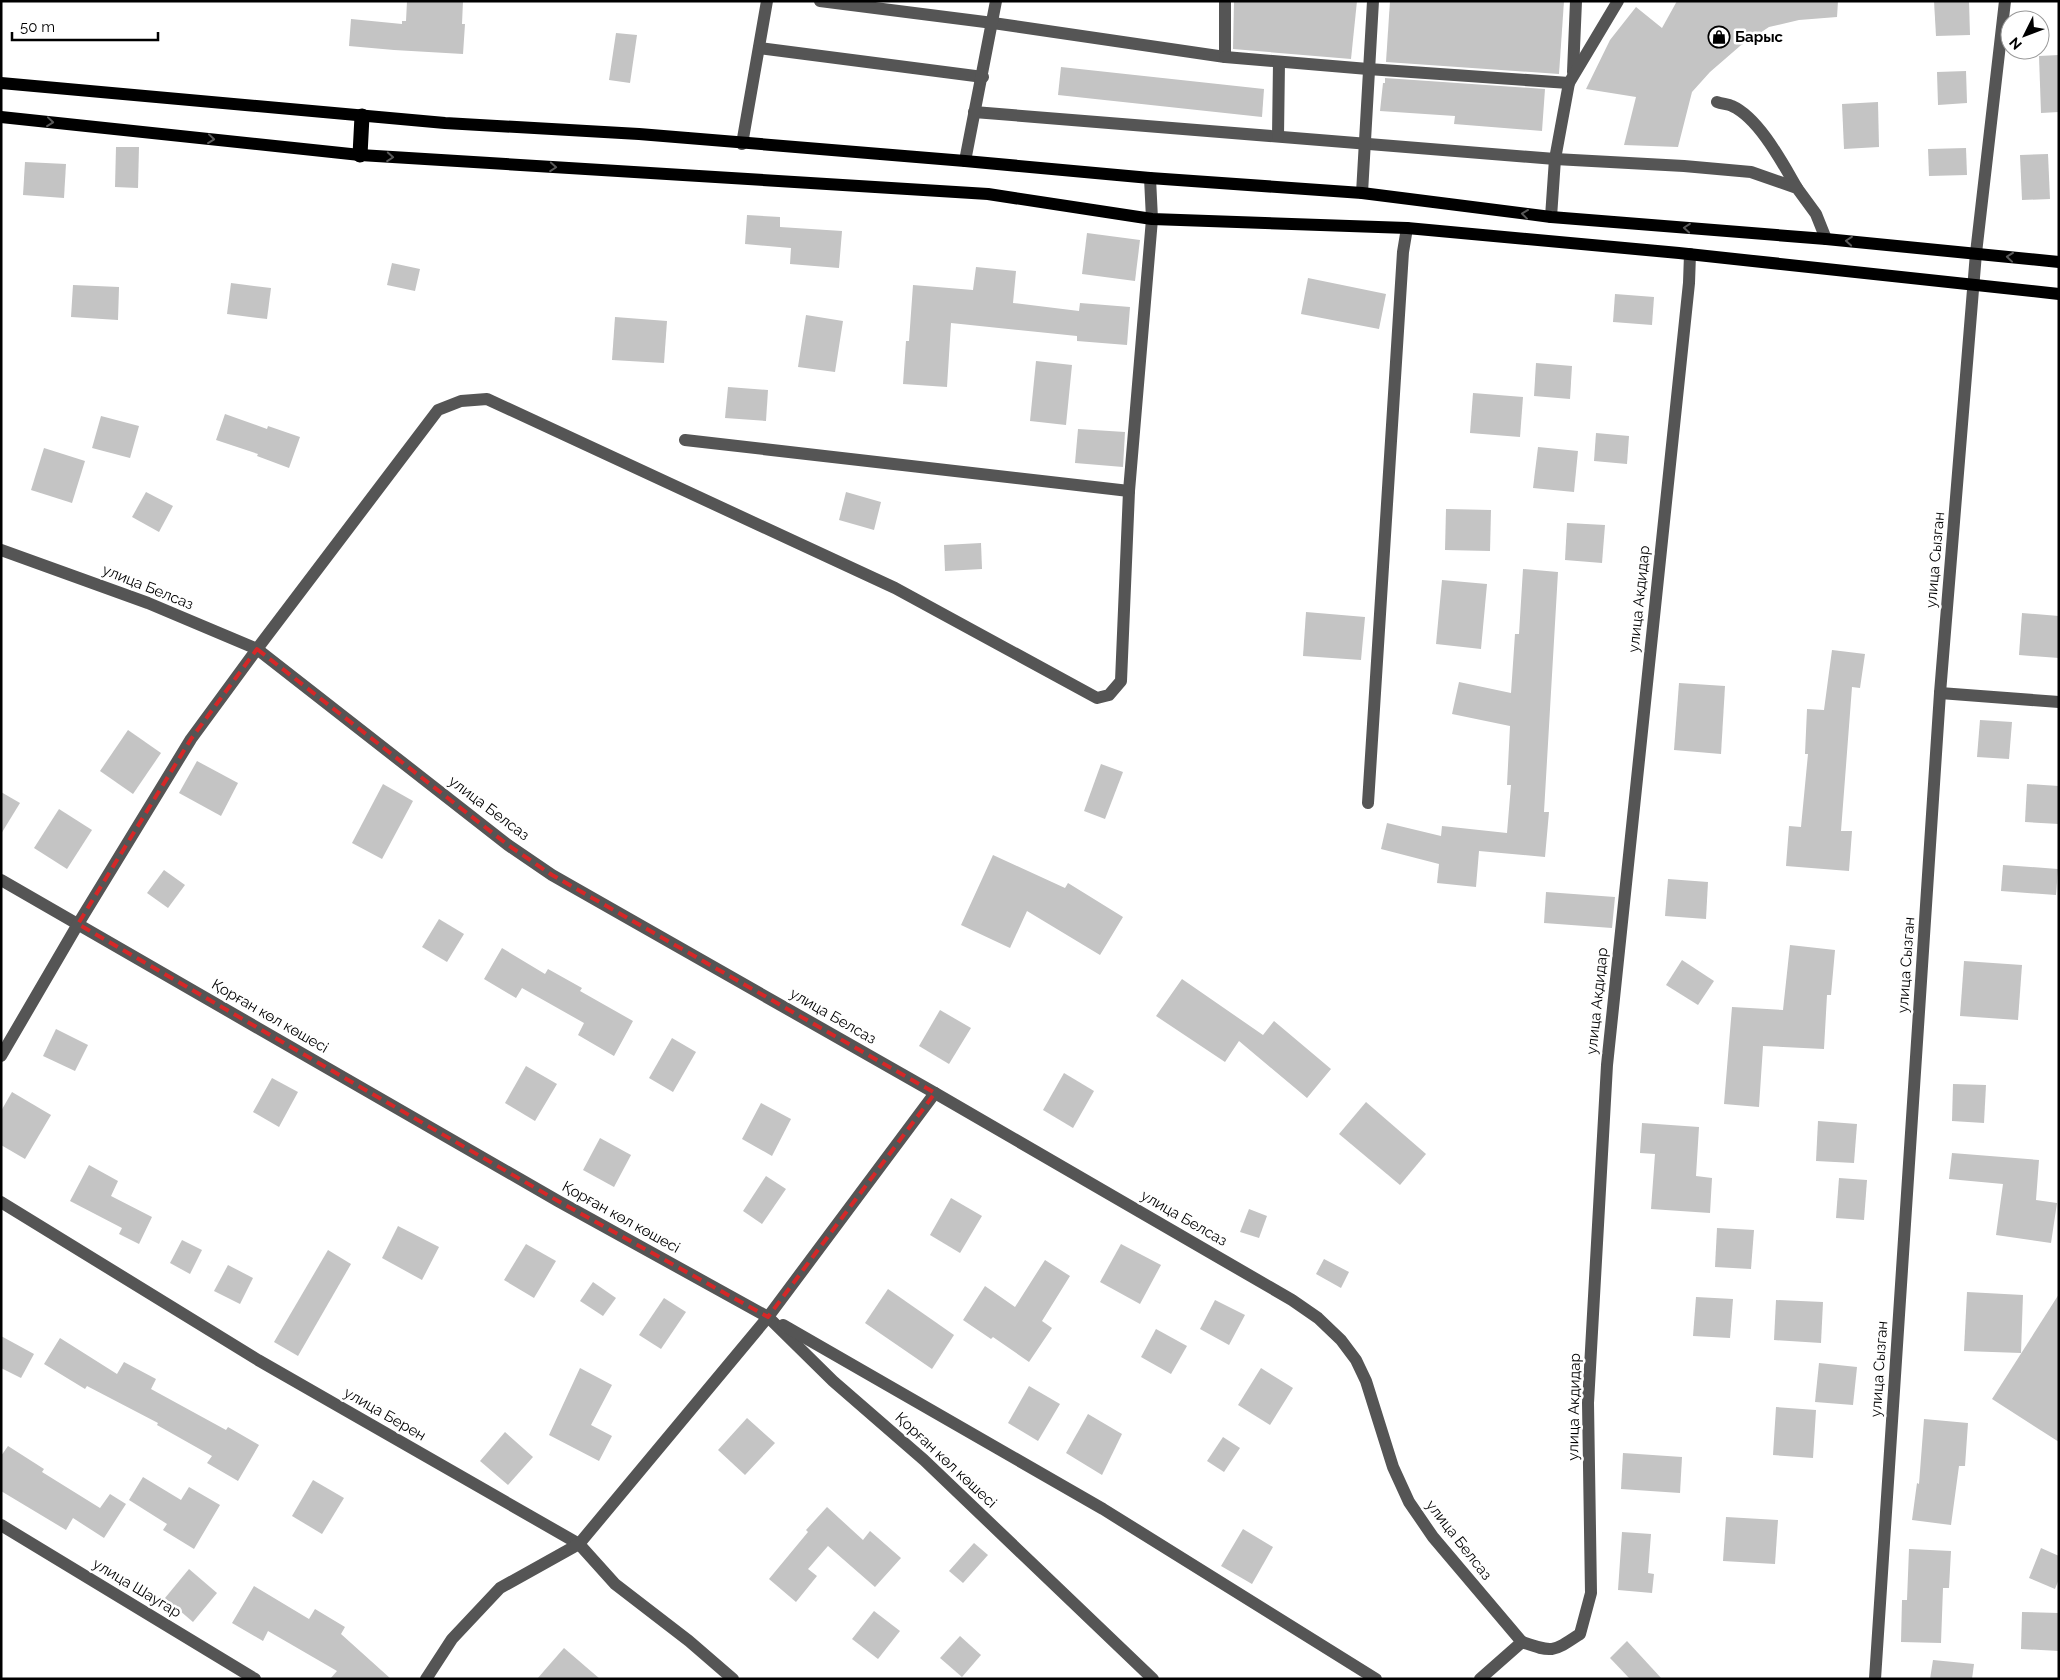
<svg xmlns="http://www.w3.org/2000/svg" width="2060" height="1680" font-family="Raleway,sans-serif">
<rect width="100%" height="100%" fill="#fff"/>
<g fill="#c4c4c4">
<polygon points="407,1 463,1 462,24 465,24 463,54 394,50 349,46 351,19 402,24 402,21 406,21"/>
<polygon points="1234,1 1357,1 1351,59 1233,49"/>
<polygon points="1390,1 1564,1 1559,74 1386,62"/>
<polygon points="1677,1 1838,1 1837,17 1799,20 1769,27 1740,46 1710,72 1692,92 1678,147 1624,145 1636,97 1586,89 1610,40 1636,7 1662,28"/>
<polygon points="1934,1 1969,1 1970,35 1936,36"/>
<polygon points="616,33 637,35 630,83 609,80"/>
<polygon points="2059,55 2059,112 2041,113 2039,56"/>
<polygon points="1061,67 1264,89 1262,117 1058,95"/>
<polygon points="1966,71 1967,103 1938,105 1937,72"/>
<polygon points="1385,78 1545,89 1542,131 1454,124 1455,116 1380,111 1383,83 1385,83"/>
<polygon points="1878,102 1879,147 1844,149 1842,104"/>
<polygon points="116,147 139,147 138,188 115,187"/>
<polygon points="1966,148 1967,175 1929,176 1928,149"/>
<polygon points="2048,154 2050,199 2022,200 2020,155"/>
<polygon points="25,162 66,164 64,198 23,195"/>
<polygon points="747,215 780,217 780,227 842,231 839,268 790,264 791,248 745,244"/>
<polygon points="1087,233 1140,240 1135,281 1082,274"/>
<polygon points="392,263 420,269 415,291 387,285"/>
<polygon points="976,267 1016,271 1013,303 1079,311 1080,303 1130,307 1127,345 1077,341 1077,336 951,323 947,387 903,384 906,341 909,341 913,285 973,290"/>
<polygon points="1308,278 1386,294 1379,329 1301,314"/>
<polygon points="231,283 271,288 267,319 227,314"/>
<polygon points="73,285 119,287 118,320 71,317"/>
<polygon points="1615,294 1654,297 1652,325 1613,322"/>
<polygon points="806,315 843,321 835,372 798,367"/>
<polygon points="615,317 667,321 664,363 612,360"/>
<polygon points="1036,361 1072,365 1066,425 1030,421"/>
<polygon points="1536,363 1572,366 1570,399 1534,396"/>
<polygon points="728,387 768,390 766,421 725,418"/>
<polygon points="1473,393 1523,397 1520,437 1470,433"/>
<polygon points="225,414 267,429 268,426 300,437 289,468 257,456 258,454 216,440"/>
<polygon points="101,416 139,426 130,458 92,448"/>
<polygon points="1078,429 1125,432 1123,467 1075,463"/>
<polygon points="1596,433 1629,436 1627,464 1594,461"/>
<polygon points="1538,447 1578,451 1574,492 1533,488"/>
<polygon points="44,448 85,461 72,503 31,490"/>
<polygon points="146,492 173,506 159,532 132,517"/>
<polygon points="846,492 881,502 874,530 839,520"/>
<polygon points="1446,509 1491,510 1490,551 1445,550"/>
<polygon points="1567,523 1605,525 1602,563 1565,560"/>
<polygon points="981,543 982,569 945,571 944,545"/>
<polygon points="1523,569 1558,572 1544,812 1549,812 1545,857 1479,851 1476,887 1437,883 1439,864 1381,849 1387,823 1441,836 1442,826 1507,833 1511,785 1507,785 1510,726 1452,714 1459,682 1511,693 1515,634 1519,634"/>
<polygon points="1442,580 1487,584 1481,649 1436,644"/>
<polygon points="1306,612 1365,617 1361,660 1303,656"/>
<polygon points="2022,613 2059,616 2059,658 2019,655"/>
<polygon points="1832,650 1865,654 1860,688 1852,687 1841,831 1852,831 1849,871 1786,866 1789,826 1801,827 1808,754 1805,754 1807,709 1824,710"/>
<polygon points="1679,683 1725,686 1721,754 1674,750"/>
<polygon points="1980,720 2012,722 2009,759 1977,757"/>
<polygon points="128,730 161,753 133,794 100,771"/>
<polygon points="197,761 238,783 221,816 179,793"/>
<polygon points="1101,764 1123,772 1105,819 1084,811"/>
<polygon points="383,784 413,801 382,859 352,843"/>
<polygon points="2027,784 2059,786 2059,824 2025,822"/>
<polygon points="1,792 20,803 1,834"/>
<polygon points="59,809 92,830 67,869 34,848"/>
<polygon points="993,855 1065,888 1068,883 1123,917 1100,955 1027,911 1010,948 961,925"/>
<polygon points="2003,865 2058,869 2056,895 2001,891"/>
<polygon points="164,870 185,885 168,908 147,893"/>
<polygon points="1668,879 1708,882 1706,919 1665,916"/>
<polygon points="1546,892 1615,897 1612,928 1544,923"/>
<polygon points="439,919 464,934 447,962 422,947"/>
<polygon points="1790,945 1835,950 1831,995 1827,995 1824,1049 1763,1046 1759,1107 1724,1104 1732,1007 1783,1010"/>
<polygon points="502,948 545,974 548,969 582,988 580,991 633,1021 614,1056 578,1035 584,1023 522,988 516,998 484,979"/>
<polygon points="1682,960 1714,981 1698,1005 1666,985"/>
<polygon points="1964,961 2022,965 2018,1020 1960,1016"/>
<polygon points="1182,979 1263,1035 1274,1021 1331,1069 1307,1098 1239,1041 1225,1062 1156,1016"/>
<polygon points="940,1010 971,1028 949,1064 919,1046"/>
<polygon points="56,1029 88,1045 75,1071 43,1056"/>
<polygon points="672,1038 696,1052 673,1092 649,1078"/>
<polygon points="526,1066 557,1084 535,1121 505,1103"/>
<polygon points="1064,1073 1094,1091 1073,1128 1043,1110"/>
<polygon points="272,1078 298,1092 279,1127 253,1112"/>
<polygon points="1953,1084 1986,1085 1984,1123 1952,1121"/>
<polygon points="12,1092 51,1115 25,1159 1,1145 1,1111"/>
<polygon points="1366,1102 1426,1154 1400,1185 1339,1134"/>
<polygon points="761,1103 791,1119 772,1156 742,1139"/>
<polygon points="1818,1121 1857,1124 1854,1163 1816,1161"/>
<polygon points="1642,1123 1699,1127 1696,1176 1712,1178 1710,1213 1651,1209 1655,1154 1640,1153"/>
<polygon points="600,1138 631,1155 614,1187 583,1170"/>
<polygon points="1952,1153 2039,1160 2036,1200 2057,1203 2051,1243 1996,1235 2003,1184 1949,1179"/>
<polygon points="89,1165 118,1181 111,1196 152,1217 139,1244 119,1234 122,1228 70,1201"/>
<polygon points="766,1176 786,1189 762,1224 743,1211"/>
<polygon points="1839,1178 1867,1180 1864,1220 1836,1218"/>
<polygon points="951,1198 982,1216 960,1253 930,1235"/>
<polygon points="1249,1209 1267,1216 1259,1238 1240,1232"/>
<polygon points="398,1226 439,1247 422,1280 382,1258"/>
<polygon points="1717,1228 1754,1230 1751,1269 1715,1267"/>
<polygon points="182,1240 202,1250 190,1274 170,1263"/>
<polygon points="526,1244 556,1261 534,1298 504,1280"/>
<polygon points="1121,1244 1161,1265 1140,1304 1100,1282"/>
<polygon points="328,1250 351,1264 298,1356 274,1342"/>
<polygon points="1324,1259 1349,1272 1341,1288 1316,1274"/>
<polygon points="1045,1260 1070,1276 1042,1321 1052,1328 1029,1362 993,1337 991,1339 963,1320 985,1286 1015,1307"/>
<polygon points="228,1265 253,1278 240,1304 214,1291"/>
<polygon points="593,1282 616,1298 603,1316 580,1301"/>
<polygon points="888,1289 954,1335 932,1369 865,1323"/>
<polygon points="1967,1292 2023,1295 2021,1353 1964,1351"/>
<polygon points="2059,1294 2059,1442 1992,1399"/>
<polygon points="1696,1297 1733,1299 1730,1338 1693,1336"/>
<polygon points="664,1298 686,1312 661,1349 639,1335"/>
<polygon points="1215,1300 1245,1315 1229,1345 1200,1329"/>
<polygon points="1776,1300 1823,1302 1821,1343 1774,1340"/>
<polygon points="1156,1329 1187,1346 1171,1374 1141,1357"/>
<polygon points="1,1336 34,1354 21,1378 1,1368"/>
<polygon points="60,1338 117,1374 124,1362 156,1379 151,1389 226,1430 228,1427 259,1445 238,1481 207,1463 212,1456 157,1425 158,1423 87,1386 85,1389 44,1364"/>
<polygon points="1819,1363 1857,1367 1853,1405 1815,1402"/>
<polygon points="580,1368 612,1385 591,1425 612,1436 599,1461 549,1435"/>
<polygon points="1261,1368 1293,1388 1270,1425 1238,1405"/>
<polygon points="1029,1386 1060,1404 1038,1441 1008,1423"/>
<polygon points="1776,1407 1816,1410 1813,1458 1773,1455"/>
<polygon points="1088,1414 1122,1434 1102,1475 1066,1453"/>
<polygon points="747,1418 775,1443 745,1475 718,1450"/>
<polygon points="1924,1419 1968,1423 1965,1466 1959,1466 1951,1525 1912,1520 1917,1483 1919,1484"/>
<polygon points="505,1432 533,1457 508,1485 480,1461"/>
<polygon points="1223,1437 1240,1448 1224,1472 1207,1461"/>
<polygon points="8,1446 44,1469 42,1472 100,1508 110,1494 126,1504 104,1538 73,1518 66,1530 1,1491 1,1456"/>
<polygon points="1623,1453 1682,1457 1680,1493 1621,1489"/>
<polygon points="143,1477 181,1500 189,1487 220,1505 194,1549 163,1530 167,1524 129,1500"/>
<polygon points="313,1480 344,1498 322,1534 292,1516"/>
<polygon points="827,1507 863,1540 870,1531 901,1558 875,1587 828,1546 808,1569 817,1576 796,1602 769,1579 808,1532 806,1530"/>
<polygon points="1726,1517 1778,1520 1775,1564 1723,1561"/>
<polygon points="1243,1529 1273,1547 1252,1584 1221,1566"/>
<polygon points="1622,1532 1651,1534 1648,1573 1654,1574 1652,1593 1618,1590"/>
<polygon points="974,1543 988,1555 963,1583 949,1571"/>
<polygon points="2041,1548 2059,1556 2059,1579 2055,1589 2029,1578"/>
<polygon points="1909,1549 1951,1551 1949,1588 1943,1588 1941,1643 1901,1642 1902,1600 1907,1600"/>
<polygon points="189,1569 217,1593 193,1622 165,1598"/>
<polygon points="254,1586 309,1619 315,1609 345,1627 341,1634 391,1679 330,1679 337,1671 268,1631 263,1641 232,1623"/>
<polygon points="874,1611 900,1631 878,1659 852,1639"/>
<polygon points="2022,1612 2059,1613 2059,1651 2021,1649"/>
<polygon points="960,1636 981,1655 962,1677 940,1658"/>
<polygon points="1627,1641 1662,1679 1630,1679 1610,1658"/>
<polygon points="564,1648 600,1679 537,1679"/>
<polygon points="1933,1660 1974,1664 1972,1679 1930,1679"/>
</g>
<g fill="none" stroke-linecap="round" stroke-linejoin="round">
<g stroke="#555" stroke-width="12">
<polyline points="820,1 993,23 1225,57 1225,1"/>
<polyline points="759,48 983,77"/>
<polyline points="1225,57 1368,69 1569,83"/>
<polyline points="1573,72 1576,1"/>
<path d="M 1717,102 C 1722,104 1728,104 1732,106 C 1759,118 1783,164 1797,188"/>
<polyline points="974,112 1555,159 1684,166 1751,172 1797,188 1816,214 1826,239"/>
<polyline points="1278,136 1279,62"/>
<polyline points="742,144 767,1"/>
<polyline points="965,161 996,1"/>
<polyline points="1362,193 1373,1"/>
<polyline points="1551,217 1555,159 1569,83 1618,1"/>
<polyline points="685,440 1129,491"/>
<polyline points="1,550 148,603 257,649 508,845 552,875 935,1093 1292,1300 1318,1318 1341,1340 1356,1360 1366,1381 1393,1467 1409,1502 1433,1537 1522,1642"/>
<polyline points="1940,693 2059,702"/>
<polyline points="1368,803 1403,252 1407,228"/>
<polyline points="1,880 558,1201 768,1317 833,1381 924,1460 1153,1679"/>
<polyline points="1,1056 78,924 191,739 257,649 438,410 461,401 487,399 895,588 1097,698 1109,695 1121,681 1129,491 1152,219 1150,178"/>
<polyline points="1,1202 258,1360 579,1544 615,1584 689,1641 733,1679"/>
<polyline points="783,1325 1103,1509 1376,1679"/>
<polyline points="1,1525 255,1679"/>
<polyline points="426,1679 452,1639 500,1588 579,1544 768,1317 935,1093"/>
<path d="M 1480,1679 L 1522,1642 C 1553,1653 1553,1652 1580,1634 L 1591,1593 L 1588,1403 L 1607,1065 L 1689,283 L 1690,254"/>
<polyline points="1875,1679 1940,693 1976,253 2005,1"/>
</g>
<g stroke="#000" stroke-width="12">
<polyline points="1,83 445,123 639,134 965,161 1150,178 1362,193 1551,217 1826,239 2059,262"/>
<polyline points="1,117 360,155 988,194 1152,219 1407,228 1679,253 2059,294"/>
</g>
<polyline stroke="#000" stroke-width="15" points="360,155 362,116"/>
</g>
<defs><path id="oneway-chevron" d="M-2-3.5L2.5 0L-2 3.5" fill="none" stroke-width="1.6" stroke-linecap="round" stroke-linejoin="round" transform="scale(1.25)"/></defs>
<g stroke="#595959">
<use href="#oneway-chevron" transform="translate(50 122) rotate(6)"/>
<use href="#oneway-chevron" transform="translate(211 139) rotate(6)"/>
<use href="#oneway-chevron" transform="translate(390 157) rotate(4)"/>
<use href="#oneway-chevron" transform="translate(553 167) rotate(4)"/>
<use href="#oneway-chevron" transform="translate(1525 214) rotate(-173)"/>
<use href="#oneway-chevron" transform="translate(1687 228) rotate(-175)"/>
<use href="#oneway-chevron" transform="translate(1849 241) rotate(-175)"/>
<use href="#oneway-chevron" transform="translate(2010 257) rotate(-174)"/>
</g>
<path fill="none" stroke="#d62828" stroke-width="4" stroke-dasharray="10 6" stroke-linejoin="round" d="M 257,649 L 508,845 L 552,875 L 935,1093 L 768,1317 L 558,1201 L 78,924 L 191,739 Z"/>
<defs>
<g id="shop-ring" transform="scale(1.125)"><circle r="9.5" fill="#fff" stroke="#000" stroke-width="1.5"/><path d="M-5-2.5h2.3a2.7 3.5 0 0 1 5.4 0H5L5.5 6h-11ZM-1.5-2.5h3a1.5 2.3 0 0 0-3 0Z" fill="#000"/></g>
</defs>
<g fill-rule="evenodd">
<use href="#shop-ring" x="1719" y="37"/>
</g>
<g text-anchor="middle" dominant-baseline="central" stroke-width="5" stroke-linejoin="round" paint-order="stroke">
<g font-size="15" font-weight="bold" fill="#000" stroke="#fff" text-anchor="start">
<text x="1735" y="37">Барыс</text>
</g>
<g font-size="15" fill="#000" stroke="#fff">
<text transform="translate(1935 560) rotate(-85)">улица Сызган</text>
<text transform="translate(148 587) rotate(22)">улица Белсаз</text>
<text transform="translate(1639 599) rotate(-84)">улица Акдидар</text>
<text transform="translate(489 808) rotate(37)">улица Белсаз</text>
<text transform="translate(1906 965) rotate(-86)">улица Сызган</text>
<text transform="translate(1597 1001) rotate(-84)">улица Акдидар</text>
<text transform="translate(270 1016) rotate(30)">Қорған көл көшесі</text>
<text transform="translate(833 1016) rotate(30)">улица Белсаз</text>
<text transform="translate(621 1217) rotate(29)">Қорған көл көшесі</text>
<text transform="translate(1184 1218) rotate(30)">улица Белсаз</text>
<text transform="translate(1879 1369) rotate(-86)">улица Сызган</text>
<text transform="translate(1574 1407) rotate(-89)">улица Акдидар</text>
<text transform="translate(385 1414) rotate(30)">улица Берен</text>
<text transform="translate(946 1460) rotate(43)">Қорған көл көшесі</text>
<text transform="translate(1459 1540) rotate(52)">улица Белсаз</text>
<text transform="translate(137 1588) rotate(31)">улица Шаугар</text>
</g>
</g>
<rect width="2060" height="1680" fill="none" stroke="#000000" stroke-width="5"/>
<g transform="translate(2025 35) rotate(228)"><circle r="24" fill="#ffffff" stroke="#999999"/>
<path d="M0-4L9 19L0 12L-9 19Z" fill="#000000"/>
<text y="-8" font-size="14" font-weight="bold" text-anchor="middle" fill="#000000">N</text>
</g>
<path d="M12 32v8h146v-8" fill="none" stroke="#000000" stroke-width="2.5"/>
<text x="20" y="32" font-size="15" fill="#000000" stroke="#ffffff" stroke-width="4" paint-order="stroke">50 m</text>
</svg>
